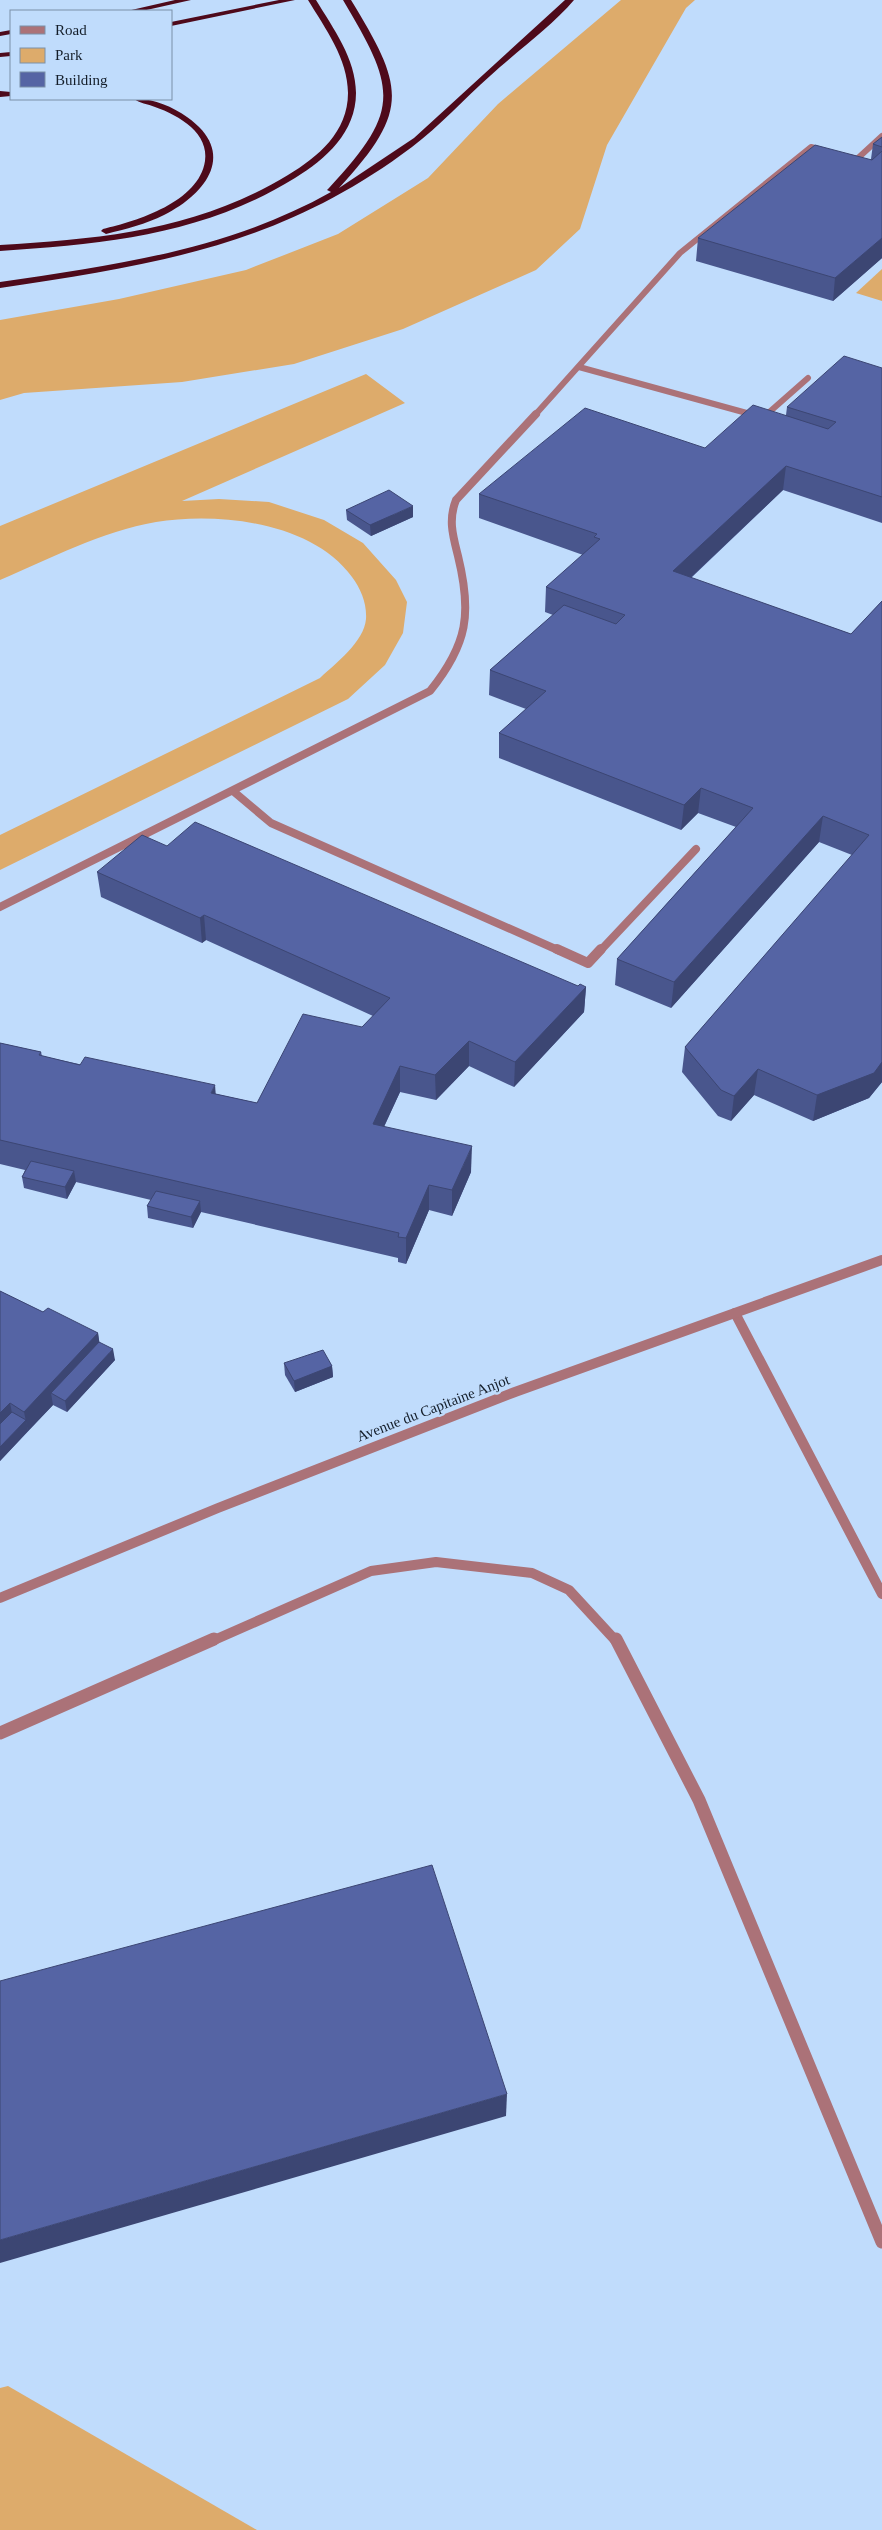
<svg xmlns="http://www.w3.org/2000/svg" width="882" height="2530" font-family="Georgia,serif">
<rect width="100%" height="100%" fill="#c0dcfc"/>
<g fill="#ddab6b">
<polygon points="621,0 695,0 686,8 607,145 580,229 536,270 403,329 294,364 182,382 24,393 0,400 0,320 119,299 246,270 338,234 428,178 498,104"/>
<polygon points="882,269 882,301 856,293"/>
<path d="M 366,374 L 405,403 L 182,501 L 219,499 L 269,502 L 324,520 L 363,543 L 396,580 L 407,602 L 403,633 L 385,665 L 348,699 L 0,870 L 0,835 L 320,678 C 336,663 364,642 366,619 C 367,604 361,589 352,577 C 312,522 219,512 156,522 C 102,531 50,559 0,580 L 0,526 Z"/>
<polygon points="8,2386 257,2530 0,2530 0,2388"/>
</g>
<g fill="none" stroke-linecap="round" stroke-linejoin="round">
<g stroke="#ab7278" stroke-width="6">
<polyline points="849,157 857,159 882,136"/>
<polyline points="579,367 754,415"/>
<polyline points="535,415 680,253 811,147 825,151"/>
<polyline points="766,415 808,378"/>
</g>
<g stroke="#ab7278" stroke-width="8">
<polyline points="749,414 763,418 767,414"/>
<polyline points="233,791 271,823 560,951"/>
<path d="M 0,907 L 430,691 C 468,644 472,613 458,556 C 453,536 448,520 456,500 L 536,414"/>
<polyline points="600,951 696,849"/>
</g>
<g stroke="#ab7278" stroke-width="10">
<polyline points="557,949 588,963 601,949"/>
<polyline points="735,1313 882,1594"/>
<polyline points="212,1641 371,1571 436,1562 532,1573 569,1590 616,1641"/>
</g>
<g stroke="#ab7278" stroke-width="13">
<polyline points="616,1639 699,1800 882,2242"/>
<polyline points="0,1733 214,1639"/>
</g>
<polyline stroke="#ab7278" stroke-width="10" points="0,1598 218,1508 515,1392 882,1260"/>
<g fill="#4e0a1b" fill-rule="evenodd">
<polygon points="175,0 191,0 142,11 127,11"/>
<polygon points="279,0 295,0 171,26 171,22"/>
<path d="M 308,0 L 316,0 C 333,28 356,59 356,93 C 356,132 326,159 295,178 C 203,235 105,244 0,251 L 0,245 C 103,239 198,230 288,175 C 318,157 348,132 348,93 C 348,59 325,28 308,0 Z"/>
<path d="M 343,0 L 351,0 C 404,87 411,110 339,188 L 414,138 L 565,0 L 574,0 C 552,26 516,52 490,76 C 464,99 440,126 412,147 C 280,246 158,264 0,288 L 0,282 C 115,265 228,250 331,192 L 327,190 L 329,188 C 402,110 396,89 343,0 Z"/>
<polygon points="11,30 11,34 0,36 0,32"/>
<polygon points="11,52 11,56 0,57 0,53"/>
<polygon points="0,91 11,92 11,96 0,97"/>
<path d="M 134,99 C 152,98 172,106 187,117 C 237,152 208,193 164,215 C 146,224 126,229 106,234 L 101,231 L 103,229 C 137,221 199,202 205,161 C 207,148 201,136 191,127 C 181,118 167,111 155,107 C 148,104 139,103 134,99 Z"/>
</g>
</g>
<g fill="#49568d">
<polygon points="882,137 882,258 833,301 696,261 698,238 871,159 873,144"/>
<polygon points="882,368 882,523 783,490 691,578 851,634 882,601 882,1082 869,1098 813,1121 754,1095 731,1121 718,1116 682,1072 685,1047 852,855 819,842 671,1008 615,985 617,959 736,827 698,813 681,830 499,758 499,733 526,709 489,695 490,670 553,615 545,612 546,587 583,555 479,518 479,494 705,448 786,415 787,407"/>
<polygon points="346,510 413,517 371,536 347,520"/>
<polygon points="167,846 578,986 586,987 584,1012 514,1087 469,1066 436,1100 400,1092 384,1127 471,1172 452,1216 429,1210 406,1264 398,1262 398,1258 201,1212 193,1228 148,1218 147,1206 151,1200 76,1182 67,1199 24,1188 22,1177 25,1170 0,1164 0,1043 41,1052 42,1056 257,1103 362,1027 373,1016 206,940 202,943 101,897 97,872"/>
<polygon points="0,1291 43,1312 98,1333 99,1342 115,1360 67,1412 53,1405 0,1461"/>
<polygon points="284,1363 332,1366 333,1377 295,1392 285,1375"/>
</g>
<g fill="#3c4673">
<polygon points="882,238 882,258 833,301 835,278"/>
<polygon points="786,466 783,490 671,596 673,571"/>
<polygon points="413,506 413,517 371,536 370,525"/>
<polygon points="701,788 698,813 681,830 684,805"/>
<polygon points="823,816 819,842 671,1008 674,982"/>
<polygon points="204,915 206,940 202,943 200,918"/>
<polygon points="586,987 584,1012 514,1087 515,1062"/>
<polygon points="469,1041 469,1066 436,1100 435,1075"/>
<polygon points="882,1062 882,1082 869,1098 813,1121 817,1095"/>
<polygon points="400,1066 400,1092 373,1150 373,1124"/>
<polygon points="758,1069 754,1095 731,1121 734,1096"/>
<polygon points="215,1085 217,1110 211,1093"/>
<polygon points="472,1146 471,1172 452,1216 452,1190"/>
<polygon points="74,1171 76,1182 67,1199 65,1187"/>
<polygon points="429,1185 429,1210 406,1264 406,1238"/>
<polygon points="200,1201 201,1212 193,1228 191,1217"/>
<polygon points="98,1333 101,1353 51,1393 53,1405 28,1431 24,1412"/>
<polygon points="113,1349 115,1360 67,1412 65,1401"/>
<polygon points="332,1366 333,1377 295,1392 294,1381"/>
<polygon points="10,1403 14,1423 0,1437 0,1413"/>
<polygon points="26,1420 28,1431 0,1461 0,1447"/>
<polygon points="507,2094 506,2116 0,2263 0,2240"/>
</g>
<g fill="#5564a4" stroke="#3c4673">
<polygon points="882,137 882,147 873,144"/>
<polygon points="815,145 872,160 882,151 882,238 835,278 698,238"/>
<polygon points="844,356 882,368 882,497 786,466 673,571 851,634 882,601 882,1062 874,1073 817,1095 758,1069 734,1096 721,1090 685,1047 869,835 823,816 674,982 617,959 753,808 701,788 684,805 499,733 546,691 490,670 564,605 616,624 625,615 546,587 600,539 594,537 597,534 479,494 585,408 705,448 753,405 828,429 836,422 787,407"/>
<polygon points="389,490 413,506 370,525 346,510"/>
<polygon points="195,822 578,986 580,984 586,987 515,1062 469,1041 435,1075 400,1066 373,1124 472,1146 452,1190 429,1185 406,1238 398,1237 399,1233 0,1140 0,1043 41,1052 39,1055 80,1065 85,1057 215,1085 211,1093 257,1103 303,1014 362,1027 390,998 204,915 200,918 97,872 142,835 167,846"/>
<polygon points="31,1161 74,1171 65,1187 22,1177"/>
<polygon points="156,1191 200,1201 191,1217 147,1206"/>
<polygon points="0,1291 43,1312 48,1308 98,1333 24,1412 10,1403 0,1413"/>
<polygon points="99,1342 113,1349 65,1401 51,1393"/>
<polygon points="323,1350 332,1366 294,1381 284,1363"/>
<polygon points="12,1412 26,1420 0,1447 0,1424"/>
<polygon points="432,1865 507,2094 0,2240 0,1981"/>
</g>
<g text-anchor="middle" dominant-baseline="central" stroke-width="5" stroke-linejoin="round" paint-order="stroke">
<g font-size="15" fill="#141e2a" stroke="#c0dcfc">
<text transform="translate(433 1408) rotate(-21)">Avenue du Capitaine Anjot</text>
</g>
</g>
<rect x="10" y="10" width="162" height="90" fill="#c0dcfc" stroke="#7b90a8"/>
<rect x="20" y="26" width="25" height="8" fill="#ab7278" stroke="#7b90a8"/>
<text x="55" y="35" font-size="15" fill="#141e2a">Road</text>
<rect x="20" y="48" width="25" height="15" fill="#ddab6b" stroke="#7b90a8"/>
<text x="55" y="60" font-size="15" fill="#141e2a">Park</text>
<rect x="20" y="72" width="25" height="15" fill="#5564a4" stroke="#7b90a8"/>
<text x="55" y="85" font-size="15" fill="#141e2a">Building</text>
</svg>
